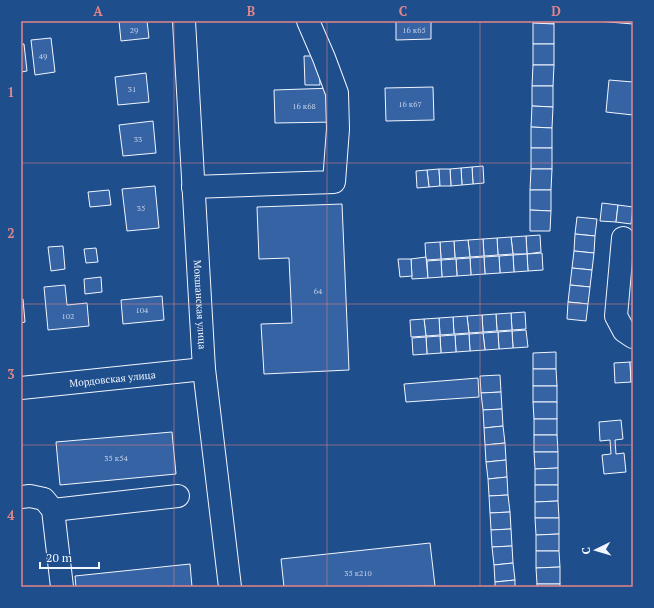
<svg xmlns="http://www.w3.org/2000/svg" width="654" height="608" font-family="'PT Serif',serif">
<rect width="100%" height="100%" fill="#1f4e8c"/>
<g fill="#3563a3" stroke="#f2f6ff">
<polygon points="119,21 147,21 149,38 121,41"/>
<polygon points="396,21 431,21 431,39 396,40"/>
<polygon points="533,21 554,21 554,24 533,23"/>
<polygon points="597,21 633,21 633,24"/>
<polygon points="533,23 554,24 554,44 533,44"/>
<polygon points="51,38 55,72 35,75 31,40"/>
<polygon points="21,44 24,44 27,71 21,72"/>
<rect x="533" y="44" width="21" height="21"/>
<polygon points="304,56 319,56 320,85 305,85"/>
<polygon points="533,65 554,65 553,86 532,86"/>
<polygon points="146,73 149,102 118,105 115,77"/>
<polygon points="609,80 633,82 633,115 606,112"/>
<polygon points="532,86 553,86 553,107 532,106"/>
<polygon points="433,87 434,120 386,121 385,88"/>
<polygon points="334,88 335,122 275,123 274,90"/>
<polygon points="532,106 553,107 552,128 531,127"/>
<polygon points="153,121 156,153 123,156 119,125"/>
<polygon points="531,127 552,128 552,148 531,148"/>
<rect x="531" y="148" width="21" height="21"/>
<polygon points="483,166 484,183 473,184 472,167"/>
<polygon points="472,167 473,184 462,185 461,168"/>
<polygon points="461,168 462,185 451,186 450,169"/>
<polygon points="439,169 440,186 429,187 427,170"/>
<polygon points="439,169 450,169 451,186 440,186"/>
<polygon points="531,169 552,169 551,190 530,190"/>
<polygon points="427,170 429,187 417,188 416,171"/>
<polygon points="155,186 159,228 127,231 122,189"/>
<polygon points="109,190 111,205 90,207 88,192"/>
<polygon points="530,190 551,190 551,211 530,210"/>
<polygon points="602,203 618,205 616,222 600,221"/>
<polygon points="342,204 349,370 264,374 261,324 292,323 289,258 259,259 257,207"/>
<polygon points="618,205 633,207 631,224 616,222"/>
<polygon points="530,210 551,211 550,231 530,231"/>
<polygon points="577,217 597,219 595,236 575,234"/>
<polygon points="575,234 595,236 594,253 574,251"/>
<polygon points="540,235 541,252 527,254 526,236"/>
<polygon points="526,236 527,254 513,254 511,237"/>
<polygon points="511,237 513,254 498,255 497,238"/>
<polygon points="497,238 498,255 484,256 483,239"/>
<polygon points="483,239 484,256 470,257 468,240"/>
<polygon points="468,240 470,257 455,258 454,241"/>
<polygon points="454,241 455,258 441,259 440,242"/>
<polygon points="440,242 441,259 426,260 425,243"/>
<polygon points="63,246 65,269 51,271 48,247"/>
<polygon points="96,248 98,262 86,263 84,249"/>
<polygon points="574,251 594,253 592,270 572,268"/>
<polygon points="542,253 543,270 528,271 527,254"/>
<polygon points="527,254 528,271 514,272 513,255"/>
<polygon points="513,255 514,272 500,273 499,256"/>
<polygon points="499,256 500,273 485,274 484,257"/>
<polygon points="426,257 428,278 412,279 411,259"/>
<polygon points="484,257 485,274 471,275 470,258"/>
<polygon points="470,258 471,275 457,276 456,259"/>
<polygon points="398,259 411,259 412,276 400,277"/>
<polygon points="456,259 457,276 442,277 441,260"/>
<polygon points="441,260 442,277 428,278 427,261"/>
<polygon points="572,268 592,270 590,287 570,285"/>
<polygon points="101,277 102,292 85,294 84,279"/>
<polygon points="65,285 67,305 87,303 89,326 48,330 44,287"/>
<polygon points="570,285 590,287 588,304 568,302"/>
<polygon points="162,296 164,320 123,324 121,300"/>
<polygon points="21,299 23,299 25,322 21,323"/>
<polygon points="568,302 588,304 586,321 567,319"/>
<polygon points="525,312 526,329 512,330 511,313"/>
<polygon points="511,313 512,330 497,331 496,314"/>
<polygon points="496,314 497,331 483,332 482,315"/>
<polygon points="482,315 483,332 469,333 467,316"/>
<polygon points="467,316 469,333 454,334 453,317"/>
<polygon points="453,317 454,334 440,335 439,318"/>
<polygon points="439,318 440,335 426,336 424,319"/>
<polygon points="424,319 426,336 411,337 410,320"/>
<polygon points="526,330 528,347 513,348 512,331"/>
<polygon points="512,331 513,348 499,349 498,332"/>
<polygon points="498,332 499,349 485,350 483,333"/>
<polygon points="483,333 485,350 470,351 469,334"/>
<polygon points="469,334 470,351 456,352 455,335"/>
<polygon points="455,335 456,352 441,353 440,336"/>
<polygon points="440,336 441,353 427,354 426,337"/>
<polygon points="426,337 427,354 413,355 412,338"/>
<polygon points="556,352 556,369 533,369 533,353"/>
<polygon points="630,362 631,382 615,383 614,363"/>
<polygon points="630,362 633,362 633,382 631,382"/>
<polygon points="533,369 556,369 557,386 533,386"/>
<polygon points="500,375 501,392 481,393 480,376"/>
<polygon points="478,378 479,397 406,402 404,384"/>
<rect x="533" y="386" width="24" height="16"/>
<polygon points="501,392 502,409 483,410 481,393"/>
<polygon points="533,402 557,402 557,419 534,419"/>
<polygon points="502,409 503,426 484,428 483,410"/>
<rect x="534" y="419" width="23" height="16"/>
<polygon points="621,420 623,439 615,440 616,454 624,453 626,472 604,474 602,455 611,454 610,440 600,441 599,422"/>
<polygon points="503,426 505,443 485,445 484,428"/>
<polygon points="172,432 176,474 60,485 56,442"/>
<polygon points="534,435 557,435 558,452 534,452"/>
<polygon points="505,443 506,460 486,462 485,445"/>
<polygon points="534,452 558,452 558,468 535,469"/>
<polygon points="506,460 507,477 488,479 486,462"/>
<polygon points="558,468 558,485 535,485 535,469"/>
<polygon points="507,477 508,495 489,496 488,479"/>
<polygon points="535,485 558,485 558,501 535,502"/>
<polygon points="508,495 510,512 490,513 489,496"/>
<polygon points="558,501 559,518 535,518 535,502"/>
<polygon points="510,512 511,529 491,530 490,513"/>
<polygon points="535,518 559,518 559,534 536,535"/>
<polygon points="511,529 512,546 492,547 491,530"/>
<polygon points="559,534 559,551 536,551 536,535"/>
<polygon points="430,543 435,586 284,587 281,559"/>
<polygon points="512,546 513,563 494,565 492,547"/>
<polygon points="536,551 559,551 560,567 536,568"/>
<polygon points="513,563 515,580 495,582 494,565"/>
<polygon points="190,564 192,587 76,587 75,576"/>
<polygon points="560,567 560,584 537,584 536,568"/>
<polygon points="515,580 515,587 495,587 495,582"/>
<rect x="537" y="584" width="23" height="3"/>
</g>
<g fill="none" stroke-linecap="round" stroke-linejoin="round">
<g stroke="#f2f6ff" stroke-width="24">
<g id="minor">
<path id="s1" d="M 184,21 L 204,369 L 230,587"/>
<polyline points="193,187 334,182 338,129 337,93 324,58 308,21"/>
<polyline points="623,238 616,316 624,331 633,337"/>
<path id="s2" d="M 21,388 L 204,369"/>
<polyline points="21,497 30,496 44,499 53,510 62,587"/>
<polyline points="53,510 178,496"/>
</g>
</g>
<use href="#minor" stroke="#1f4e8c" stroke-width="22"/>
</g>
<path fill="none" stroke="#e38589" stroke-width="1" stroke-opacity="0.55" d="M 174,21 L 174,587M 327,21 L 327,587M 480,21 L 480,587M 21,163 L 633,163M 21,304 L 633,304M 21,445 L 633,445"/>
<g text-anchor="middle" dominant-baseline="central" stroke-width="3" stroke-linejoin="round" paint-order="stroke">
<g font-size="8" fill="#c3d1e8">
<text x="134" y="30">29</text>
<text x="414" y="30">16 к65</text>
<text x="43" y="56">49</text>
<text x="132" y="89">31</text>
<text x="410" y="104">16 к67</text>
<text x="304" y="106">16 к68</text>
<text x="138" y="139">33</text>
<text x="141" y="208">35</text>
<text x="318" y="291">64</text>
<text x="142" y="310">104</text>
<text x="68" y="316">102</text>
<text x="116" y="458">35 к54</text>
<text x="358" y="573">35 к210</text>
</g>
<g font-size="10" fill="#f2f6ff" stroke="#1f4e8c">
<text stroke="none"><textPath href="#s1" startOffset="284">Мокшанская улица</textPath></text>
<text stroke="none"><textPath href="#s2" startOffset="92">Мордовская улица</textPath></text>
</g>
</g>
<rect width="654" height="608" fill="none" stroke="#1f4e8c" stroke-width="44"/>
<g transform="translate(596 550) rotate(265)" stroke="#1f4e8c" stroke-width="3" paint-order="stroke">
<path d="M0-3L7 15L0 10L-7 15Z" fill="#f2f6ff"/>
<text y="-6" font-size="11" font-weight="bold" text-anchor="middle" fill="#f2f6ff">С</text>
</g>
<path d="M40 562v6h59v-6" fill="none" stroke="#f2f6ff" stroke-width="2"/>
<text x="46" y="562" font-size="12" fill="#f2f6ff" stroke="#1f4e8c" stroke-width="3" paint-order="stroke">20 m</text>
<rect x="22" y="22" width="610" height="564" fill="none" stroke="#e38589" stroke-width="1.5"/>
<g font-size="13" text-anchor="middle" font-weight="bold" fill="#e38589">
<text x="98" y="16">A</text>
<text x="251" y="16">B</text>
<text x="403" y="16">C</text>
<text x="556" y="16">D</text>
<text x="11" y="97">1</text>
<text x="11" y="238">2</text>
<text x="11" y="379">3</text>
<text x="11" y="520">4</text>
</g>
</svg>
